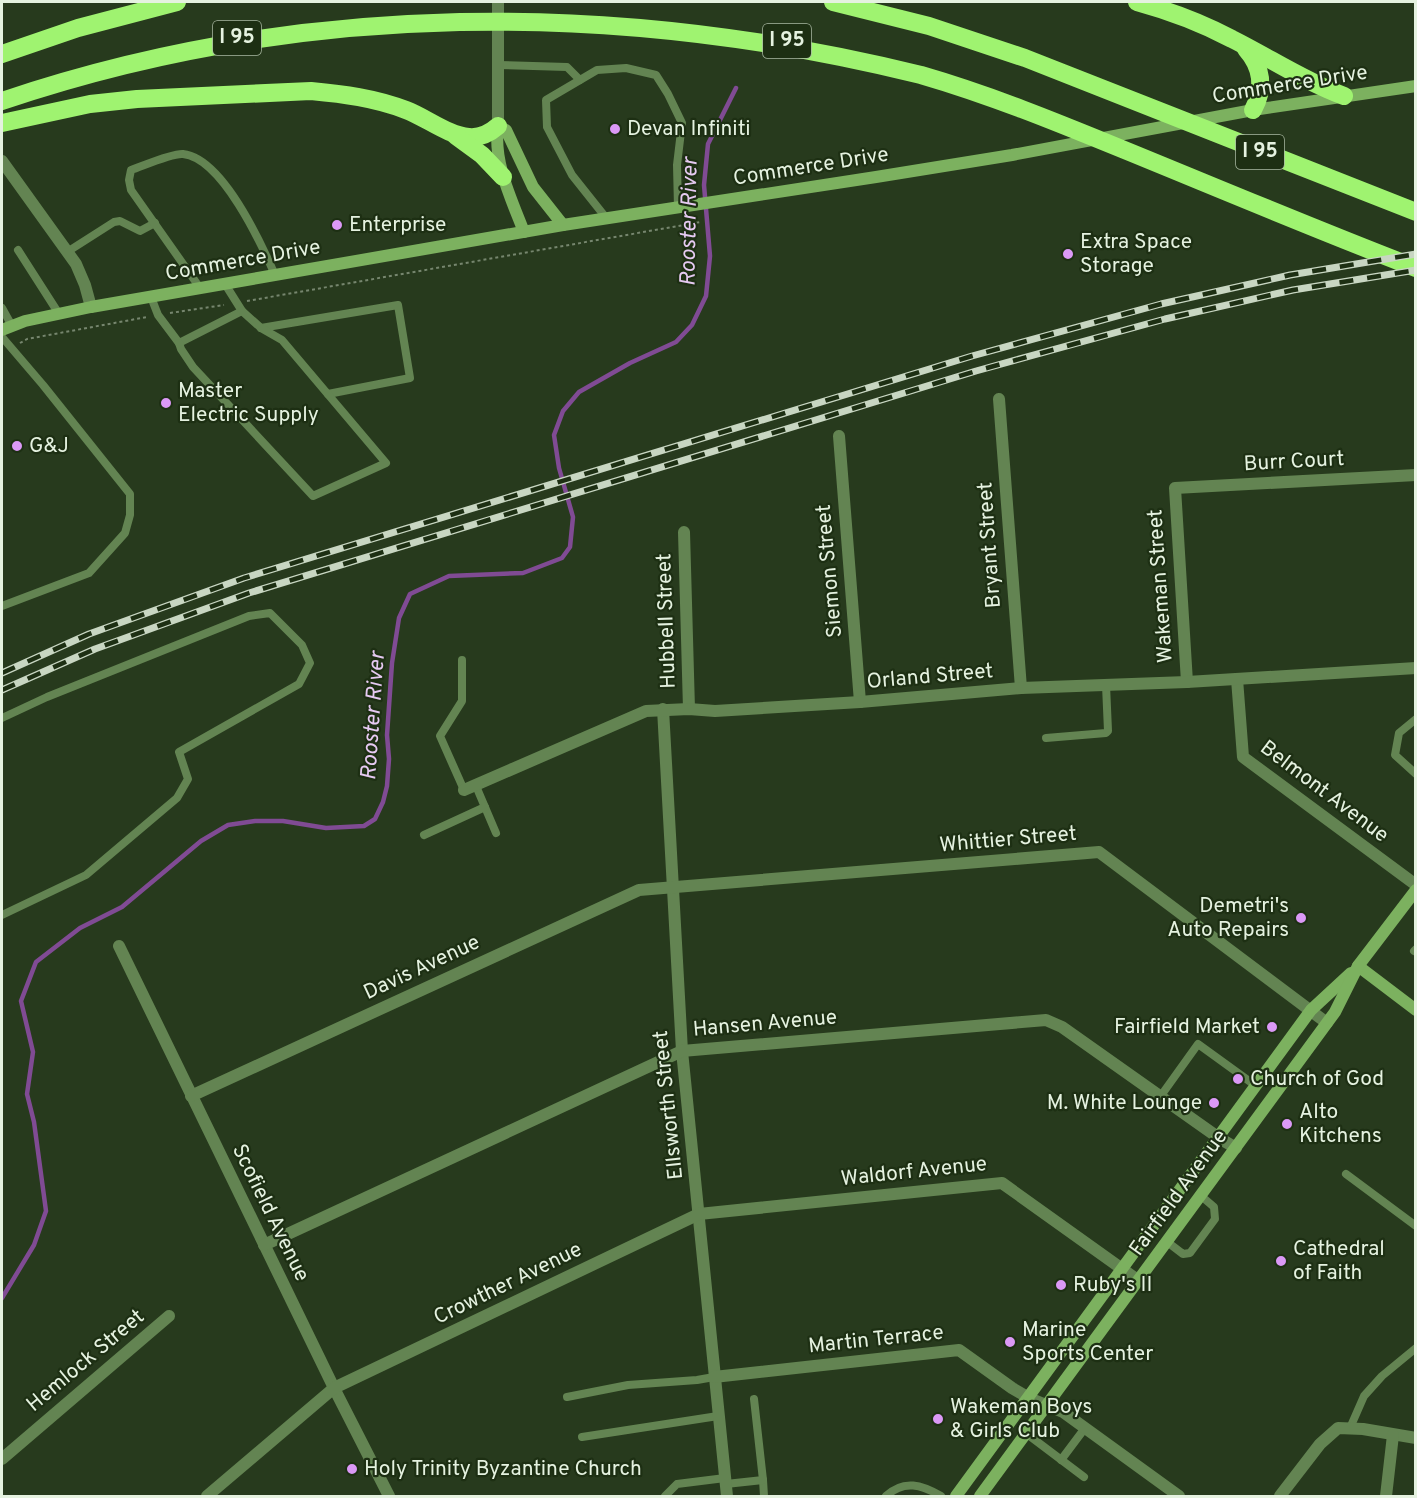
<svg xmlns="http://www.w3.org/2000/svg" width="1417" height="1498" font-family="Overpass,sans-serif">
<rect width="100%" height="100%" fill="#273a1d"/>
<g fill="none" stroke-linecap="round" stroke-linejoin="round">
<polyline stroke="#804b94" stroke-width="4.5" points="2,1298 34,1245 46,1211 34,1122 27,1094 33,1052 21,1001 36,962 80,928 122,907 201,841 228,825 255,821 283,821 326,828 364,826 375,819 383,802 387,786 389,759 387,735 392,663 399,618 410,594 449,576 523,573 562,558 570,547 573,517 559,468 554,435 563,411 579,392 630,363 676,342 692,325 706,296 710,256 704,185 708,144 736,88"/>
<g stroke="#76866e" stroke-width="2" stroke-dasharray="3 3" stroke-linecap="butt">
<polyline points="247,301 701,222"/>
<polyline points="170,313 224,305"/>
<polyline points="20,343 27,339 147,317"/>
</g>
<g stroke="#638452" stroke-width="8">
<polyline points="497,65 567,67 580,80"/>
<polyline points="607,219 572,175 547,127 546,100 597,70 626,68 656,75 668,94 682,123 677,165 678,208"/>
<polyline points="18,250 59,314"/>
<polyline points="67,252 114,222 120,221 140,231 155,223"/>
<path d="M 200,288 L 131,190 L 129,180 L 131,170 C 143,166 172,153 183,154 C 222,158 261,243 275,275"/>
<polyline points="151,297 158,315 179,343 242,311 225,284"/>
<polyline points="2,308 12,326"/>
<polyline points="261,328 398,305 410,378 328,394"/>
<polyline points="2,337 43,385 130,494 130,515 125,533 89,573 2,606"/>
<polyline points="179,343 181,349 193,367 313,496 386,463 282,340 261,328 242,311"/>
<polyline points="462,660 462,701 440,736 464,790"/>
<polyline points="2,718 47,697 249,616 270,613 302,645 310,663 299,684 179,752 188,779 177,798 86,875 2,915"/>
<polyline points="1416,719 1399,733 1395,755 1416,774"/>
<polyline points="1046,738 1106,733 1108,731 1106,685"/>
<polyline points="476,786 496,833"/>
<polyline points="424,835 485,807"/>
<polyline points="1416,949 1414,951 1416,952"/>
<polyline points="1160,1097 1198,1044 1256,1086"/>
<polyline points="1346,1174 1416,1226"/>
<polyline points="1166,1241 1183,1254 1190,1253 1215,1219 1214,1207 1200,1195"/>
<polyline points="567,1397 628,1385 697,1380 714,1377"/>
<polyline points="1350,1428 1364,1396 1382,1376 1416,1348"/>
<polyline points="1027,1434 1084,1477"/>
<polyline points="582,1437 718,1416"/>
<polyline points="1061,1460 1085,1428"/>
<polyline points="763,1480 764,1496"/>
<polyline points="726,1484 763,1480 754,1399"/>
<polyline points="665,1496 677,1484 725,1478"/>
<path d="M 886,1496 C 904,1479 922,1485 941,1496"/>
</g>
<g stroke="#638452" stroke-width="12">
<polyline points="498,2 498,126"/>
<polyline points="2,161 76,264 85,285 91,307"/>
<polyline points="999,399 1021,688"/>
<polyline points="839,436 860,702"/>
<polyline points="684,532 689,709"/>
<polyline points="1237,679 1243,757 1416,885"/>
<polyline points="1187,682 1175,488 1416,475"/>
<polyline points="663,709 682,1051 727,1496"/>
<polyline points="464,790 646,711 689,709 715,711 860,702 1021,688 1187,682 1416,668"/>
<polyline points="119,946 334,1388 389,1496"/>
<polyline points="191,1096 639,890 1099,852 1327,1023"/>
<polyline points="264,1245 682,1051 1046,1020 1062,1027 1219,1138 1236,1148"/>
<polyline points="714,1377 959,1350 1012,1388 1029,1398 1063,1412 1179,1496"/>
<polyline points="2,1459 169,1316"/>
<polyline points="207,1496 334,1388 699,1214 1002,1183 1139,1281"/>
<polyline points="1280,1496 1320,1444 1338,1428 1363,1429 1416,1438"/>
<polyline points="1386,1496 1393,1435"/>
</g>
<g stroke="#7cb15f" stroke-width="12">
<path d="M 524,232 C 511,198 493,162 498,126 L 506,130 L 533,187 L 563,225"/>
<polyline points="2,330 25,321 91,307 563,225 876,177 1012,155 1253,110 1416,86"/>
<polyline points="1358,966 1416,1010"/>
<polyline points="956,1496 1311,1010 1351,973"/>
<polyline points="980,1496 1335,1012 1358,966 1416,890"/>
</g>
<g stroke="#9ff370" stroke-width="18">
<polyline points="833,2 929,26 1025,58 1416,212"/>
<path d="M 1137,2 C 1170,11 1202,23 1232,39 C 1270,58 1304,81 1344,96"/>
<path d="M 1246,49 C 1262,67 1265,88 1253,110"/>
<polyline points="2,54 78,28 177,2"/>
<path d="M 2,101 C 301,0 617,0 921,75 C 990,95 1056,122 1122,149 C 1220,189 1317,230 1416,268"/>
<path d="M 2,123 L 90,104 L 137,99 L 311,91 C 343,94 375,98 406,110 C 425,117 449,136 469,137 C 480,138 490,133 498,126"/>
<polyline points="456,136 482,155 503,177"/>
</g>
<g stroke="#c8d6c2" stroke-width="7">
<g id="rail">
<polyline points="2,673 89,634 244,578 972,356 1161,304 1290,275 1416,254"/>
<polyline points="2,690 95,649 249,593 976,371 1165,319 1293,290 1416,270"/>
</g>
</g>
<use href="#rail" stroke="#1d2f13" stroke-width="4.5" stroke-dasharray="14" stroke-linecap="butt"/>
</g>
<g fill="#db99f6" stroke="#1d2f13" stroke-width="2">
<circle cx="615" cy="129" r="6"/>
<circle cx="337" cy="225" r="6"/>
<circle cx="1068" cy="254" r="6"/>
<circle cx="166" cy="403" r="6"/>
<circle cx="17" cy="446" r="6"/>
<circle cx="1301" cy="918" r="6"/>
<circle cx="1272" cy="1027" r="6"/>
<circle cx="1238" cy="1079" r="6"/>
<circle cx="1214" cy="1103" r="6"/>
<circle cx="1287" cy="1124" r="6"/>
<circle cx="1281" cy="1261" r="6"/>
<circle cx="1061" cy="1285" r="6"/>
<circle cx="1010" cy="1342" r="6"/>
<circle cx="938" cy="1419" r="6"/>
<circle cx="352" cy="1469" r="6"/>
</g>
<g text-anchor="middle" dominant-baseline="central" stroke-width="4.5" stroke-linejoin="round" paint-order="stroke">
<g fill="#1d2f13" stroke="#a9b8a2" stroke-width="1.5">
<rect x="213" y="21" width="48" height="34" rx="4.5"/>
<rect x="763" y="24" width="48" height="34" rx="4.5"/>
<rect x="1236" y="135" width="48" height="34" rx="4.5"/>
</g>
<g font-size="20" font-weight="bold" fill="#e5f2e0">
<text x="237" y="38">I 95</text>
<text x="787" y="41">I 95</text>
<text x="1260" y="152">I 95</text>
</g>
<g font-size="21" fill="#e5f2e0" stroke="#1d2f13">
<text transform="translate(1290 85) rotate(-9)">Commerce Drive</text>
<text transform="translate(811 167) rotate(-9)">Commerce Drive</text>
<text transform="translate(243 261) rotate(-10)">Commerce Drive</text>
<text transform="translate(1294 462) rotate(-3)">Burr Court</text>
<text transform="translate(990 545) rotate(-94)">Bryant Street</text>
<text transform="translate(830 571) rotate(-95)">Siemon Street</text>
<text transform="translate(1161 586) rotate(-94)">Wakeman Street</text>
<text transform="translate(667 621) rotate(-92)">Hubbell Street</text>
<text transform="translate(930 677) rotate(-5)">Orland Street</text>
<text transform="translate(1324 792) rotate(37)">Belmont Avenue</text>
<text transform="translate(1008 840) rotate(-5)">Whittier Street</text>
<text transform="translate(422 968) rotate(-25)">Davis Avenue</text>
<text transform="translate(765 1024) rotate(-5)">Hansen Avenue</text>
<text transform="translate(669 1105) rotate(-96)">Ellsworth Street</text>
<text transform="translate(914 1172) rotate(-6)">Waldorf Avenue</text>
<text transform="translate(1179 1193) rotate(-54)">Fairfield Avenue</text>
<text transform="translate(270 1213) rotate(64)">Scofield Avenue</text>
<text transform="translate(508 1284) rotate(-26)">Crowther Avenue</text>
<text transform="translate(876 1340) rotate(-6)">Martin Terrace</text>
<text transform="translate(86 1361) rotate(-40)">Hemlock Street</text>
</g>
<g font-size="21" fill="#e5f2e0" stroke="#1d2f13" text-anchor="start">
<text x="627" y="129">Devan Infiniti</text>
<text x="349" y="225">Enterprise</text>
<text x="1080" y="242">Extra Space<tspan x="1080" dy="24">Storage</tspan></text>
<text x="178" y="391">Master<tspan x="178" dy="24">Electric Supply</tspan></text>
<text x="29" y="446">G&amp;J</text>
<text x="1289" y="906" text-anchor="end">Demetri's<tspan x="1289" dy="24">Auto Repairs</tspan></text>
<text x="1260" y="1027" text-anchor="end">Fairfield Market</text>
<text x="1250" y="1079">Church of God</text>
<text x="1202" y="1103" text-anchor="end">M. White Lounge</text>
<text x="1299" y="1112">Alto<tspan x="1299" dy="24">Kitchens</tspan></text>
<text x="1293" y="1249">Cathedral<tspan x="1293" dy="24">of Faith</tspan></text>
<text x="1073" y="1285">Ruby's II</text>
<text x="1022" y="1330">Marine<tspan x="1022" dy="24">Sports Center</tspan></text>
<text x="950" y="1407">Wakeman Boys<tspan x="950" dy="24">&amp; Girls Club</tspan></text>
<text x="364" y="1469">Holy Trinity Byzantine Church</text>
</g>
<g font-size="22" font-style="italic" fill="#e6caf2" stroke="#1d2f13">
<text transform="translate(690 222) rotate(-89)">Rooster River</text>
<text transform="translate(374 716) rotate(-86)">Rooster River</text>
</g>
</g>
<rect width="1417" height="1498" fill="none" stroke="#e5f2e0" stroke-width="6"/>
</svg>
